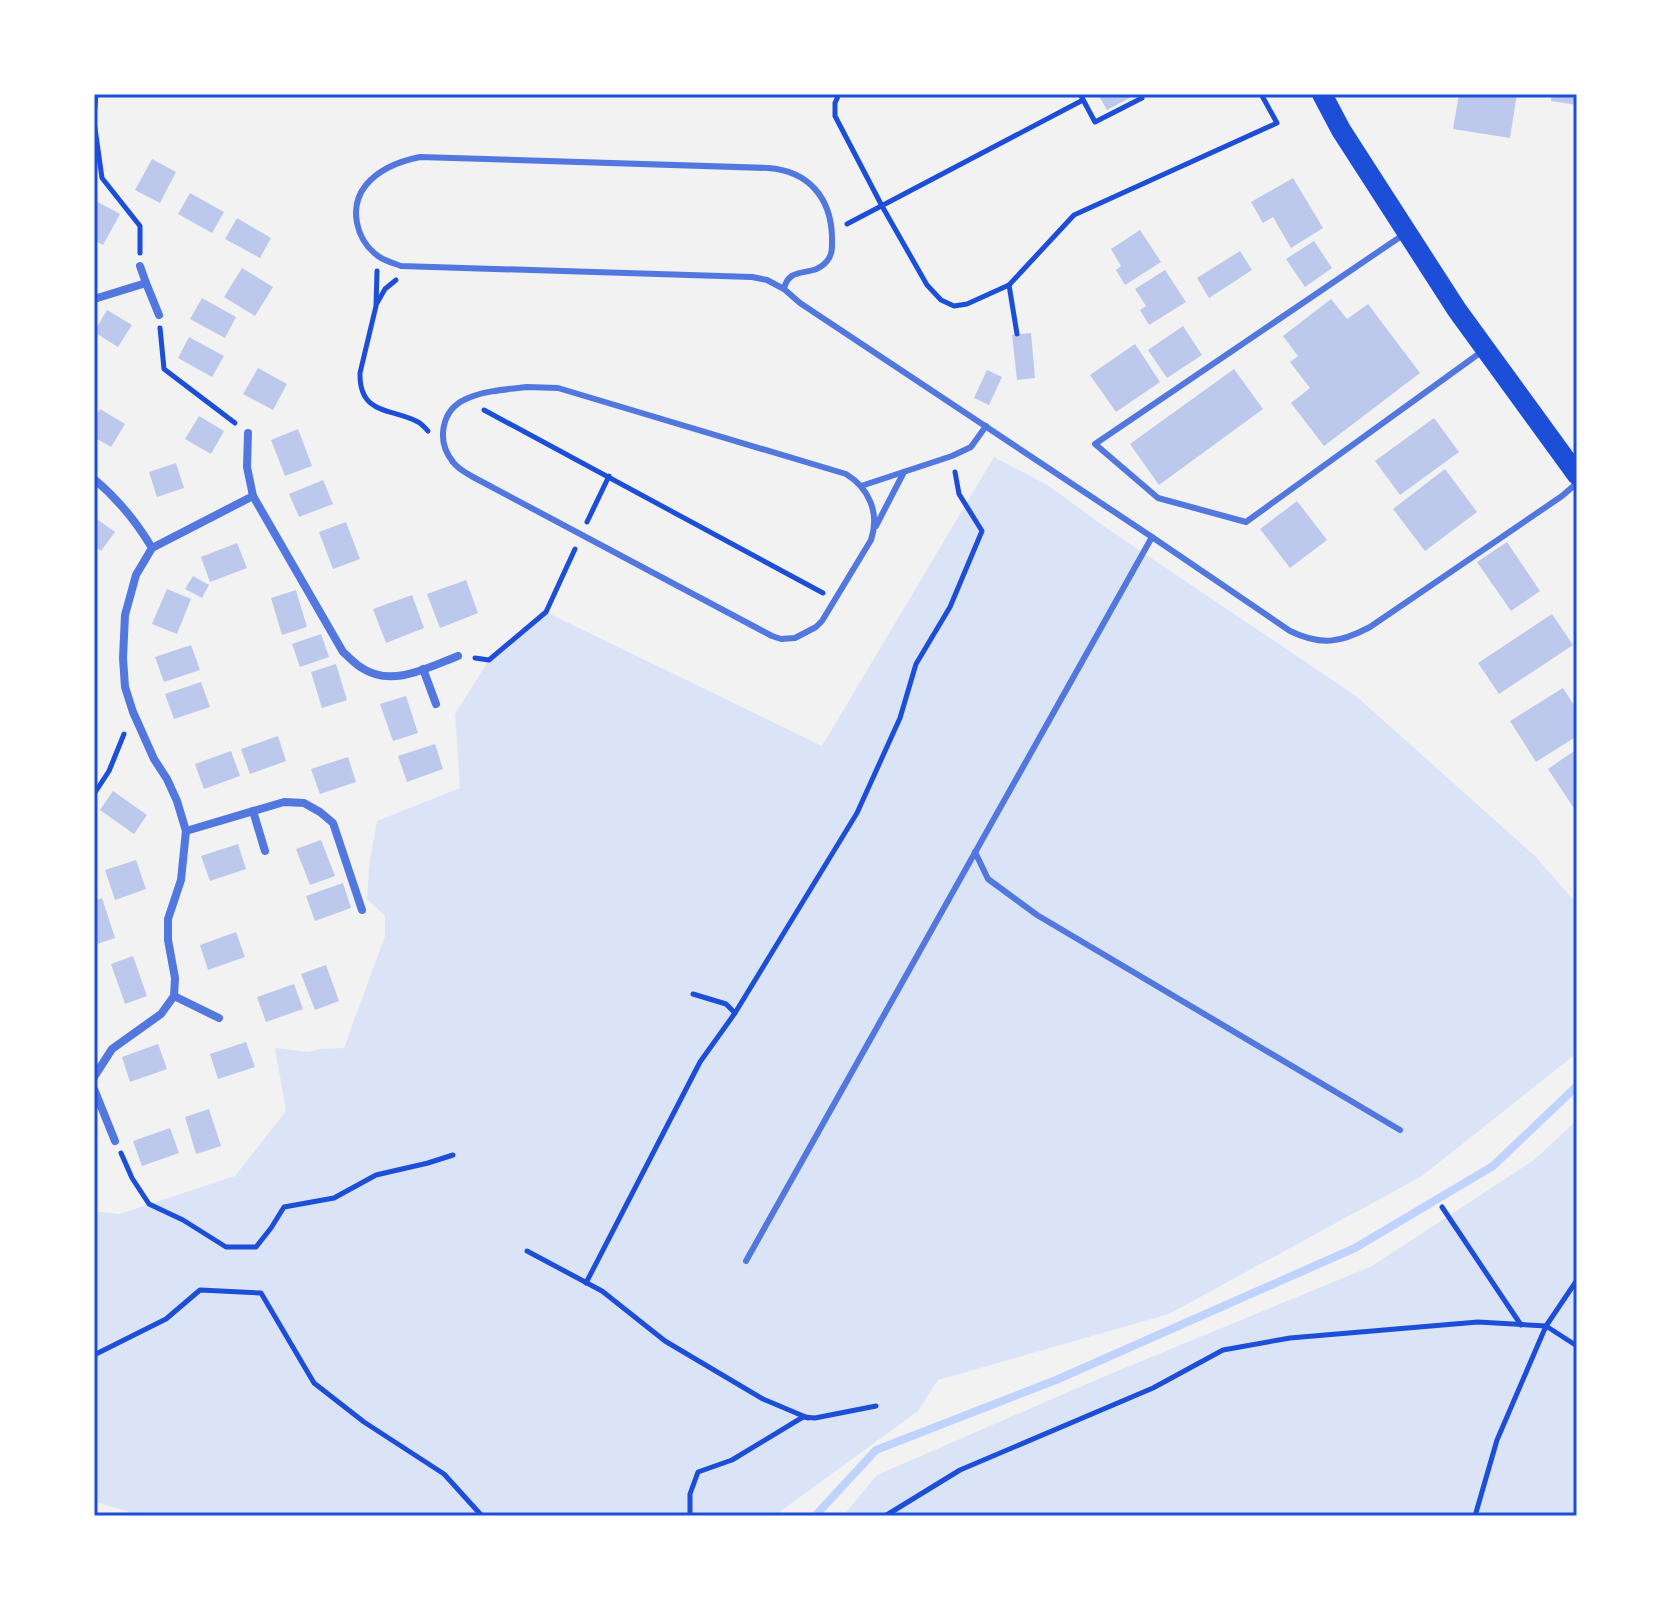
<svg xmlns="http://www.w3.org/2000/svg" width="1671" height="1610" font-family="'Exo 2',sans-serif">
<rect width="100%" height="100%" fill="#f2f2f2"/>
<g fill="#dbe4f7">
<polygon points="994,457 1049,486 1105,527 1356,696 1535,856 1577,904 1577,1053 1422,1176 1169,1314 938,1380 918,1411 774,1516 141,1516 94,1501 94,1211 119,1214 235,1176 286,1111 275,1048 309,1052 318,1049 344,1048 385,936 385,916 367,899 369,867 377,821 460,788 455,714 489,660 546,612 822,746"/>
<polygon points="1577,1120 1577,1516 843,1516 877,1475 1103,1377 1372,1266 1534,1160"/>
</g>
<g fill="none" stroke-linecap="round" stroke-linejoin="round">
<polyline stroke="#bfd3fe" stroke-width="8" points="815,1516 876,1450 1056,1380 1355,1248 1493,1166 1577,1086"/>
</g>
<g fill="#bdc9ec">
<polygon points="1098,94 1137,94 1107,110"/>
<polygon points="1459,94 1517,94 1510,138 1453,129"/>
<polygon points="1552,94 1577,94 1577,105 1551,101"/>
<polygon points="152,159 176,172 160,203 135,190"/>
<polygon points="1293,178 1323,228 1291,248 1273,217 1263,223 1251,202"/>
<polygon points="190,193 224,212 212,233 178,214"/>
<polygon points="94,200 120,214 103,245 94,240"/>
<polygon points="237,218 271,238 260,258 225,239"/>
<polygon points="1140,230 1161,262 1125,285 1116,270 1121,266 1111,249"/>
<polygon points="1314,241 1332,268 1305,287 1286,259"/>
<polygon points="1240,251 1252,270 1209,298 1197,278"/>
<polygon points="242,268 273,287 255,316 224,297"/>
<polygon points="1165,270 1186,302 1149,325 1140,310 1146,306 1135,289"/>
<polygon points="202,298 236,317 225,338 190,319"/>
<polygon points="1331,299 1347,319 1368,304 1420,373 1324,446 1291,403 1310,388 1290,362 1298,356 1283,336"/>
<polygon points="107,310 132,325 118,347 94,332"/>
<polygon points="1183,326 1202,355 1167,378 1148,350"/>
<polygon points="1031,333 1035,378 1017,380 1012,335"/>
<polygon points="189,337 224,356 212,377 178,358"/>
<polygon points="1135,344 1160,382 1116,412 1090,375"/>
<polygon points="258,368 287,384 273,410 243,394"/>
<polygon points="1234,369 1263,409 1159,485 1130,444"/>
<polygon points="987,370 1002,377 989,405 974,398"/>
<polygon points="100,409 125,424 111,447 94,437 94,419"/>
<polygon points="199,416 224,431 211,454 185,439"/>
<polygon points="1434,418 1459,452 1400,495 1375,461"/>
<polygon points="298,429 312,466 285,476 271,440"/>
<polygon points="176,463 184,488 157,497 149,472"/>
<polygon points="1445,469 1477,512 1425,551 1393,509"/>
<polygon points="323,480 333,504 299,517 289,494"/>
<polygon points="1297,501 1327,540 1290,568 1260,529"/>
<polygon points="94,517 115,532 101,551 94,546"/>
<polygon points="346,522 360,559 333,569 319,532"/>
<polygon points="1507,542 1540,591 1511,611 1477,562"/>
<polygon points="237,543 247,568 210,582 201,557"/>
<polygon points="193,576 209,585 202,598 185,589"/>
<polygon points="466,580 478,613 440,628 427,594"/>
<polygon points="167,589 191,599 177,634 152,624"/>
<polygon points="296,590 307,627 282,635 271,598"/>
<polygon points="412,595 424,628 386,643 373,609"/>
<polygon points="1552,614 1573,645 1499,694 1478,663"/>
<polygon points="321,634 329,657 300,667 292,644"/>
<polygon points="191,645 200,670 164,682 155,657"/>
<polygon points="336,664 347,700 322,708 311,672"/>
<polygon points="201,682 210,707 174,719 165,694"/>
<polygon points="1563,688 1577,710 1577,736 1536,762 1510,721"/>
<polygon points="406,696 418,733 393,741 380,704"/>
<polygon points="278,736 286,761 250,774 241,749"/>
<polygon points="435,744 443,769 407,782 398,756"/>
<polygon points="1577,749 1577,813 1548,769"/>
<polygon points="231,751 240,776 204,789 195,764"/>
<polygon points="348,757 356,782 320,794 311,769"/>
<polygon points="113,791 147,815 134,834 100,810"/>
<polygon points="321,840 335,876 310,885 296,849"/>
<polygon points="238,844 246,869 210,881 201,856"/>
<polygon points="136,860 146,889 115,900 105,870"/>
<polygon points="343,883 351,908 315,921 306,896"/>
<polygon points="102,898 115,938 94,945 94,901"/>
<polygon points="236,932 245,957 208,970 200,945"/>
<polygon points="133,956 147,996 125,1004 111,964"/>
<polygon points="326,965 339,1001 315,1010 301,974"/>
<polygon points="294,984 303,1009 266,1022 257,997"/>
<polygon points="246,1042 255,1067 218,1079 210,1054"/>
<polygon points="158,1044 167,1069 130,1082 122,1057"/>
<polygon points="209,1109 221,1146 196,1154 185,1117"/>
<polygon points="170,1128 179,1153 142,1166 133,1141"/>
</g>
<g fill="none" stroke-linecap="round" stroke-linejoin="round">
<g stroke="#1d4ed8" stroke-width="5">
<polyline points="839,94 835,103 835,116 882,206 927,285 941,300 954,306 967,304 1009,285 1074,215 1277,123 1261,94"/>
<polyline points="1080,94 1095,122 1142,98 1140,94"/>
<polyline points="94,118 96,94"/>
<polyline points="94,121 102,178 140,226 140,253"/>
<polyline points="847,224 1083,100"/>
<path d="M 377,271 L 376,306 L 360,373 C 359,416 393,408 418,422 C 422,424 425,428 428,431"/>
<polyline points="1009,285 1017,334"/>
<polyline points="377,303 385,289 396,280"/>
<polyline points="160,328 164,369 235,423"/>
<polyline points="484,410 823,593"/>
<polyline points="587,522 609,476"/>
<polyline points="475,658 489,660 546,612 575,549"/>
<polyline points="94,794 109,771 124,734"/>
<polyline points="693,994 726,1004 735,1013"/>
<polyline points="121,1153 132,1178 149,1204 183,1220 226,1247 256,1247 271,1228 284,1207 334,1198 376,1175 428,1163 453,1155"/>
<polyline points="1442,1207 1521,1325"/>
<polyline points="527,1251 602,1291 665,1341 763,1399 808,1418"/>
<polyline points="586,1283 700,1062 735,1013 857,813 900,718 916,664 950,607 982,531 959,494 955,472"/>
<polyline points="94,1355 166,1319 200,1290 261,1293 314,1383 364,1422 444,1474 482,1516"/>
<polyline points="690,1516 690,1494 698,1472 732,1460 803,1417 815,1418 876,1406"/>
<polyline points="885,1516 960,1470 1153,1388 1223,1350 1290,1338 1478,1322 1546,1326 1577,1346"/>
<polyline points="1475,1516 1497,1440 1546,1326 1577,1280"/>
</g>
<g stroke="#5277de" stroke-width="6">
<polyline points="1403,235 1095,444 1158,498 1246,522 1484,350"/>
<path d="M 784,289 L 767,280 L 752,277 L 401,266 C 393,263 385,261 378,256 C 356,240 348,207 366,185 C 380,168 400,161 420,157 L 768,168 C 808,171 831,197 832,237 C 832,246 833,254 827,261 C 813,279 789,264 784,289 L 800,303 L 1152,537 L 1290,631 C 1321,646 1340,643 1370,627 L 1562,496 L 1577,483"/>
<path d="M 527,387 L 558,388 L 846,474 C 869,488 880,513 871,540 L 822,621 L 816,627 L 795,638 L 781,639 L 772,636 L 473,477 C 466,473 458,469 453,462 C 436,441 441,410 466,399 C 482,391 509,389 527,387 Z"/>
<polyline points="861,486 952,456 971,447 986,426"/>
<polyline points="876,526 904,472"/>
<polyline points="975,852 988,879 1037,915 1400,1130"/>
<polyline points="746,1261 1152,537"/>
</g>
<g stroke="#5277de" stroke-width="8">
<polyline points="140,266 146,283"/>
<polyline points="94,299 146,283 159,315"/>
<path d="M 248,433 L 247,467 L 253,496 L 343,652 C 349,657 355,664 362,668 C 392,688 429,667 458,656"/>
<path d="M 94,479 C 118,499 136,521 152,548 L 136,575 L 125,615 L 123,658 L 125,687 L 133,712 L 154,759 L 167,779 L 177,801 L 186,831 L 181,880 L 168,919 L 168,940 L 175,978 L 174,996 L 161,1014 L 112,1049 L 94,1077"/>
<polyline points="152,548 253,496"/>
<polyline points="423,669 436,704"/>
<polyline points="253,811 265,851"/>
<polyline points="186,831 284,802 304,803 320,812 333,823 362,910"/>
<polyline points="174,996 219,1018"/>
<polyline points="94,1089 115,1141"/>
</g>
<polyline stroke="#1d4ed8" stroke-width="20" points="1322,94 1341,130 1457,310 1577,475"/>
</g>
<rect width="1671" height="1610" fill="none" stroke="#ffffff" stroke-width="192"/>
<rect x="96" y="96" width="1479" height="1418" fill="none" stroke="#1d4ed8" stroke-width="3"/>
</svg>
